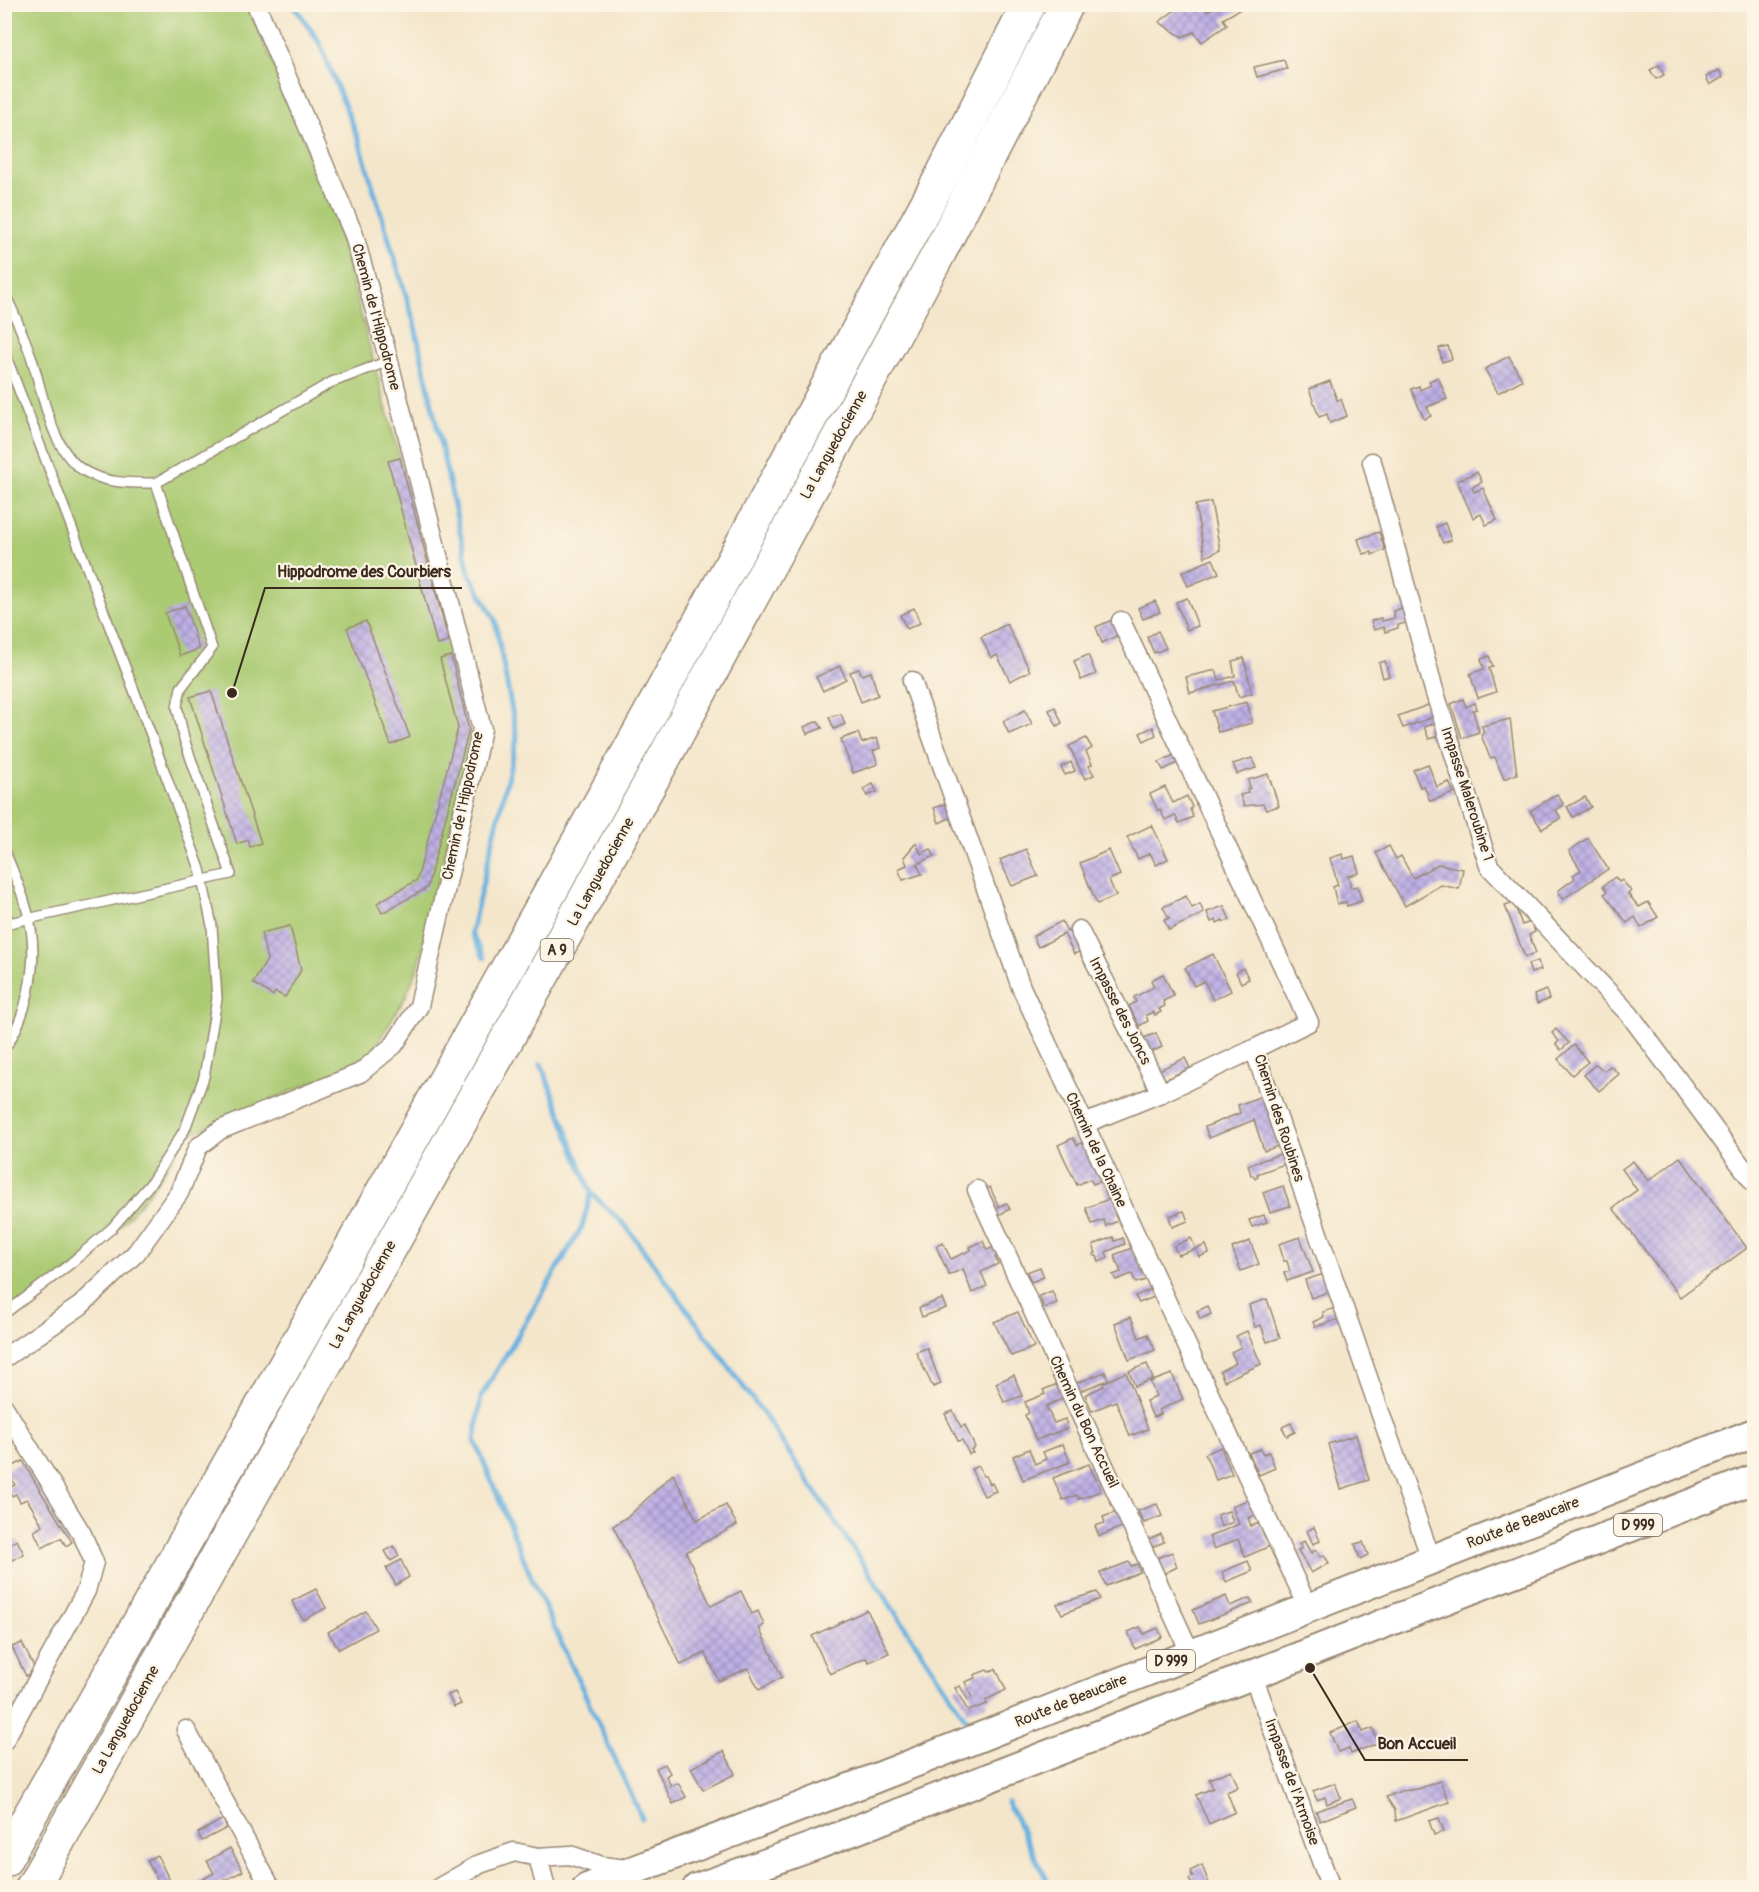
<svg xmlns="http://www.w3.org/2000/svg" width="1759" height="1892" font-family="Pangolin,sans-serif">
<defs>
<pattern id="building-cross-hatch" width="8" height="8" patternUnits="userSpaceOnUse" patternTransform="scale(1.5)"><rect width="8" height="8" fill="#beb0e6"/><path d="M0 0l8 8M0 8l8-8" fill="none" stroke="#9c8fba"/></pattern>
</defs>
<rect width="100%" height="100%" fill="#fcf5e5"/>
<filter id="ink" filterUnits="userSpaceOnUse"><feTurbulence type="fractalNoise" baseFrequency=".0167" numOctaves="2"/><feDisplacementMap in="SourceGraphic" scale="12" xChannelSelector="R" yChannelSelector="G"/><feConvolveMatrix kernelMatrix="1 2 1 2 8 2 1 2 1" color-interpolation-filters="sRGB"/></filter>
<filter id="wash" filterUnits="userSpaceOnUse"><feTurbulence type="fractalNoise" baseFrequency=".008" numOctaves="4" result="noise"/><feDisplacementMap in="SourceGraphic" scale="24" xChannelSelector="R" yChannelSelector="G"/><feGaussianBlur stdDeviation="1.35" result="paint"/><feColorMatrix in="noise" values="0 0 0 0 0 0 0 0 0 0 0 0 0 0 0 0 0 1.4 0 .05"/><feComposite in="paint" operator="in"/></filter>
<g filter="url(#wash)">
<rect width="100%" height="100%" fill="#f4e6cb"/>
<path fill="#abcb73" stroke="#737a48" stroke-width="1.5" d="M 5,5 L 247,5 L 275,66 L 335,218 L 449,642 L 471,740 L 418,968 L 405,998 L 368,1059 L 185,1136 C 146,1214 75,1272 5,1321 Z"/>
<g fill="none" stroke-linecap="round" stroke-linejoin="round">
<g stroke="#66b1df" stroke-width="5">
<polyline points="293,4 319,42 359,141 414,322 469,573 495,620 517,738 471,933 484,958"/>
<polyline points="541,1064 591,1193 582,1227 481,1397 475,1441 535,1586 642,1818"/>
<polyline points="591,1193 625,1225 767,1419 966,1719"/>
<polyline points="1007,1802 1051,1888"/>
</g>
</g>
<g id="blocks">
<g fill="url(#building-cross-hatch)">
<polygon points="1221,4 1249,4 1223,19 1227,25 1202,42 1194,32 1182,37 1159,22 1182,5 1201,5 1207,11"/>
<polygon points="1284,60 1287,69 1257,77 1254,67"/>
<polygon points="1659,65 1664,75 1656,79 1650,70"/>
<polygon points="1719,70 1723,77 1710,85 1706,77"/>
<polygon points="1448,346 1452,359 1442,362 1439,348"/>
<polygon points="1509,356 1522,380 1498,393 1485,369"/>
<polygon points="1438,377 1447,399 1427,407 1431,416 1424,419 1411,389 1419,386 1420,390 1431,385 1429,381"/>
<polygon points="1330,381 1337,400 1341,399 1347,416 1330,423 1327,414 1319,417 1309,389"/>
<polygon points="400,458 449,642 437,645 388,461"/>
<polygon points="1477,472 1482,482 1472,487 1474,492 1483,488 1497,520 1486,525 1481,514 1473,518 1457,481"/>
<polygon points="1211,502 1220,550 1205,557 1195,505"/>
<polygon points="1445,523 1451,540 1443,543 1436,527"/>
<polygon points="1379,532 1385,550 1372,555 1372,552 1363,554 1358,539"/>
<polygon points="1213,559 1219,573 1188,586 1182,572"/>
<polygon points="1187,598 1198,626 1187,630 1176,602"/>
<polygon points="1155,601 1160,612 1143,619 1138,608"/>
<polygon points="185,606 199,649 180,656 165,613"/>
<polygon points="1408,606 1413,621 1398,625 1398,628 1385,632 1384,627 1374,630 1371,621 1381,618 1382,621 1395,618 1393,611"/>
<polygon points="914,608 920,623 907,629 900,615"/>
<polygon points="1114,619 1121,634 1102,643 1096,627"/>
<polygon points="366,621 410,737 391,745 347,628"/>
<polygon points="1007,624 1030,671 1010,681 997,655 991,658 981,637"/>
<polygon points="1158,631 1166,648 1154,653 1147,637"/>
<polygon points="1088,655 1096,674 1081,680 1074,661"/>
<polygon points="451,656 469,730 427,888 382,913 377,903 417,880 458,728 440,659"/>
<polygon points="1489,656 1493,667 1489,668 1496,692 1478,698 1470,674 1484,669 1481,659"/>
<polygon points="1244,658 1252,693 1239,697 1234,681 1190,693 1186,677 1216,670 1219,680 1235,676 1232,661"/>
<polygon points="1385,661 1389,676 1383,678 1379,663"/>
<polygon points="840,666 846,679 823,691 816,677"/>
<polygon points="859,669 862,675 871,672 878,695 861,702 850,672"/>
<polygon points="211,691 261,843 250,847 248,840 237,844 190,697"/>
<polygon points="1463,699 1466,707 1475,703 1477,709 1473,710 1479,732 1462,738 1451,704"/>
<polygon points="1247,702 1252,723 1218,732 1212,711"/>
<polygon points="1431,704 1436,716 1403,728 1398,716"/>
<polygon points="1055,707 1062,723 1057,726 1049,710"/>
<polygon points="1025,710 1032,724 1009,734 1003,721"/>
<polygon points="841,714 845,724 834,729 829,717"/>
<polygon points="1510,719 1517,774 1504,779 1495,757 1490,758 1481,735 1484,733 1482,726"/>
<polygon points="1443,720 1447,733 1429,739 1424,727"/>
<polygon points="818,721 822,728 807,734 804,727"/>
<polygon points="1153,727 1156,735 1144,741 1140,733"/>
<polygon points="858,733 862,743 877,738 880,748 873,751 878,764 853,773 841,739"/>
<polygon points="1086,738 1092,748 1086,752 1092,764 1089,766 1094,775 1085,779 1069,746"/>
<polygon points="1174,755 1178,763 1163,770 1159,762"/>
<polygon points="1252,758 1256,768 1237,774 1233,764"/>
<polygon points="1071,762 1075,771 1065,775 1061,767"/>
<polygon points="1428,764 1437,787 1449,782 1454,793 1430,801 1424,786 1420,787 1413,770"/>
<polygon points="1268,774 1279,806 1266,810 1263,804 1244,806 1240,795 1248,793 1247,789 1250,788 1248,780"/>
<polygon points="873,784 877,792 867,796 863,789"/>
<polygon points="1165,787 1173,803 1187,796 1192,807 1190,809 1193,817 1179,823 1175,815 1165,820 1160,809 1158,811 1150,794"/>
<polygon points="1557,794 1564,805 1556,810 1561,818 1542,829 1530,811"/>
<polygon points="1585,797 1591,807 1573,817 1567,807"/>
<polygon points="947,803 952,817 939,823 934,808"/>
<polygon points="1152,825 1168,859 1156,865 1150,853 1138,859 1127,837"/>
<polygon points="1588,838 1608,869 1563,899 1558,891 1575,878 1573,875 1581,870 1569,851"/>
<polygon points="916,843 921,854 931,849 934,856 917,864 922,874 903,880 898,869 907,865 904,857"/>
<polygon points="1389,846 1396,859 1401,856 1413,878 1438,864 1463,869 1459,889 1441,885 1405,906 1376,853"/>
<polygon points="1026,849 1038,876 1012,886 1000,860"/>
<polygon points="1109,850 1120,875 1109,880 1116,896 1097,904 1080,863"/>
<polygon points="1343,854 1344,859 1354,856 1359,873 1348,876 1351,888 1357,886 1362,901 1347,906 1346,902 1337,904 1333,887 1338,885 1330,858"/>
<polygon points="1615,877 1619,882 1622,880 1631,891 1628,894 1639,907 1648,902 1658,917 1641,928 1635,917 1627,923 1604,894 1607,892 1603,886"/>
<polygon points="1186,896 1192,908 1200,904 1204,913 1169,930 1164,920 1169,918 1163,907"/>
<polygon points="1514,903 1522,925 1531,922 1535,932 1529,935 1536,953 1525,957 1505,906"/>
<polygon points="1224,906 1230,920 1224,922 1223,920 1217,923 1216,920 1211,922 1207,912"/>
<polygon points="1062,921 1067,932 1079,927 1089,948 1074,954 1064,934 1038,947 1033,936"/>
<polygon points="290,926 301,970 285,997 275,992 273,996 253,983 267,960 261,933"/>
<polygon points="1213,954 1231,991 1213,1000 1204,981 1194,986 1185,968"/>
<polygon points="1538,961 1541,970 1531,973 1528,964"/>
<polygon points="1243,968 1249,979 1241,983 1236,972"/>
<polygon points="1163,974 1174,996 1163,1001 1165,1006 1159,1009 1161,1012 1155,1015 1153,1012 1146,1015 1148,1021 1139,1026 1129,1006 1136,1002 1134,997 1154,987 1151,980"/>
<polygon points="1546,990 1549,999 1537,1004 1534,995"/>
<polygon points="1556,1029 1569,1043 1561,1050 1556,1044 1559,1041 1552,1033"/>
<polygon points="1156,1033 1162,1047 1151,1052 1144,1038"/>
<polygon points="1574,1045 1588,1062 1572,1075 1558,1059"/>
<polygon points="1185,1058 1190,1068 1164,1080 1159,1070"/>
<polygon points="1596,1064 1604,1071 1610,1066 1619,1074 1599,1091 1584,1075"/>
<polygon points="1267,1094 1284,1144 1264,1151 1254,1120 1209,1138 1205,1127 1240,1113 1238,1105"/>
<polygon points="1073,1138 1077,1145 1083,1142 1121,1212 1115,1215 1118,1221 1106,1226 1104,1220 1092,1224 1086,1208 1109,1199 1101,1181 1093,1184 1090,1179 1077,1185 1058,1145"/>
<polygon points="1286,1152 1290,1162 1257,1174 1258,1177 1255,1179 1253,1175 1251,1175 1248,1165"/>
<polygon points="1680,1157 1747,1248 1680,1297 1613,1208 1637,1190 1622,1169 1633,1161 1648,1181"/>
<polygon points="1283,1186 1290,1206 1270,1212 1263,1193"/>
<polygon points="990,1187 999,1207 1006,1203 1010,1209 995,1217 983,1191"/>
<polygon points="1184,1211 1188,1221 1172,1227 1169,1216"/>
<polygon points="1264,1215 1267,1222 1252,1227 1249,1220"/>
<polygon points="1113,1237 1115,1241 1123,1238 1125,1244 1106,1252 1108,1258 1099,1262 1097,1256 1094,1256 1093,1254 1096,1253 1093,1245"/>
<polygon points="1300,1237 1313,1272 1287,1281 1284,1273 1290,1271 1287,1261 1284,1261 1279,1244"/>
<polygon points="1191,1238 1196,1249 1178,1255 1174,1246"/>
<polygon points="983,1241 987,1250 994,1247 999,1256 995,1257 998,1264 981,1272 987,1286 972,1293 963,1269 949,1275 936,1246 943,1243 951,1259 971,1250 970,1247"/>
<polygon points="1250,1241 1259,1264 1241,1271 1232,1248"/>
<polygon points="1206,1245 1209,1253 1199,1257 1196,1249"/>
<polygon points="1132,1248 1148,1279 1136,1283 1132,1274 1116,1280 1113,1275 1121,1272 1114,1255"/>
<polygon points="1040,1267 1044,1277 1031,1282 1027,1272"/>
<polygon points="1327,1273 1333,1290 1311,1298 1305,1280"/>
<polygon points="1156,1287 1159,1295 1139,1303 1135,1296"/>
<polygon points="1052,1291 1057,1303 1044,1308 1039,1296"/>
<polygon points="942,1299 946,1308 922,1317 919,1308"/>
<polygon points="1267,1299 1280,1338 1267,1342 1261,1325 1255,1327 1249,1305"/>
<polygon points="1208,1306 1211,1314 1200,1319 1197,1311"/>
<polygon points="1339,1307 1342,1318 1315,1327 1313,1322 1324,1317 1323,1312"/>
<polygon points="1018,1312 1034,1347 1011,1356 994,1322"/>
<polygon points="1131,1317 1139,1338 1148,1334 1155,1350 1129,1360 1115,1323"/>
<polygon points="1247,1331 1261,1364 1224,1381 1220,1371 1236,1363 1231,1352 1241,1347 1236,1336"/>
<polygon points="927,1348 941,1384 933,1387 916,1352"/>
<polygon points="1147,1364 1153,1379 1135,1386 1129,1371"/>
<polygon points="1105,1372 1108,1380 1077,1392 1074,1384"/>
<polygon points="1126,1372 1148,1429 1130,1436 1116,1401 1092,1411 1085,1395 1104,1386 1103,1383"/>
<polygon points="1172,1374 1183,1399 1159,1410 1161,1414 1153,1417 1146,1401 1156,1396 1150,1382"/>
<polygon points="1014,1375 1022,1396 1004,1402 996,1383"/>
<polygon points="1060,1383 1067,1397 1046,1406 1054,1423 1065,1419 1068,1428 1036,1440 1025,1415 1029,1413 1025,1402 1045,1394 1043,1390"/>
<polygon points="953,1411 961,1427 965,1425 968,1432 975,1447 971,1450 973,1453 969,1454 962,1440 958,1441 945,1414"/>
<polygon points="1291,1423 1295,1432 1287,1436 1282,1427"/>
<polygon points="1356,1435 1369,1480 1341,1489 1328,1444"/>
<polygon points="1063,1444 1070,1462 1023,1480 1013,1456 1029,1449 1035,1464 1046,1459 1043,1452"/>
<polygon points="1221,1447 1232,1474 1216,1480 1205,1454"/>
<polygon points="1260,1449 1263,1454 1269,1452 1275,1468 1259,1475 1249,1453"/>
<polygon points="23,1461 38,1487 72,1542 66,1546 61,1538 42,1548 34,1531 43,1526 27,1499 20,1502 16,1494 12,1496 7,1488 15,1485 10,1476 4,1479 4,1471"/>
<polygon points="1089,1464 1101,1491 1079,1499 1077,1495 1063,1500 1053,1478"/>
<polygon points="979,1466 983,1476 986,1476 990,1484 992,1483 996,1491 984,1496 971,1469"/>
<polygon points="673,1474 697,1520 726,1505 737,1525 686,1552 711,1606 741,1591 752,1614 758,1611 764,1625 759,1628 782,1677 759,1690 748,1668 719,1681 705,1653 681,1665 613,1526 630,1515"/>
<polygon points="1250,1499 1256,1515 1248,1518 1251,1526 1260,1523 1270,1546 1245,1557 1238,1539 1214,1549 1209,1537 1239,1524 1232,1506"/>
<polygon points="1157,1504 1162,1516 1144,1523 1138,1511"/>
<polygon points="1120,1511 1127,1525 1099,1536 1095,1526 1105,1523 1103,1517"/>
<polygon points="1229,1511 1233,1522 1221,1527 1217,1515"/>
<polygon points="1314,1527 1320,1541 1313,1544 1307,1531"/>
<polygon points="1161,1534 1164,1542 1149,1548 1146,1541"/>
<polygon points="17,1540 24,1554 4,1564 4,1547"/>
<polygon points="1304,1541 1311,1553 1316,1550 1320,1557 1324,1555 1329,1563 1311,1573 1298,1550 1302,1548 1299,1544"/>
<polygon points="1363,1542 1368,1555 1360,1559 1355,1544"/>
<polygon points="394,1546 399,1556 391,1561 385,1551"/>
<polygon points="1172,1552 1177,1567 1161,1575 1154,1559"/>
<polygon points="401,1560 409,1577 396,1585 386,1568"/>
<polygon points="1248,1561 1252,1571 1226,1582 1222,1572"/>
<polygon points="1129,1562 1131,1566 1137,1564 1140,1572 1106,1586 1100,1573"/>
<polygon points="316,1589 326,1608 303,1620 292,1601"/>
<polygon points="1097,1592 1100,1599 1062,1614 1057,1604"/>
<polygon points="1226,1596 1230,1606 1250,1598 1253,1603 1199,1624 1193,1610"/>
<polygon points="867,1610 889,1653 869,1662 866,1658 830,1674 812,1636"/>
<polygon points="366,1611 376,1629 339,1649 328,1632"/>
<polygon points="1140,1627 1144,1634 1158,1628 1162,1637 1135,1649 1128,1632"/>
<polygon points="22,1643 35,1669 26,1676 12,1647"/>
<polygon points="996,1669 1006,1690 986,1700 987,1704 968,1711 955,1688 960,1686 968,1700 972,1698 965,1682 975,1678 974,1675 987,1670 989,1672"/>
<polygon points="455,1692 461,1704 454,1707 448,1695"/>
<polygon points="1358,1721 1363,1732 1373,1728 1378,1743 1351,1754 1349,1748 1338,1752 1330,1733"/>
<polygon points="724,1751 735,1774 703,1790 691,1768"/>
<polygon points="665,1764 670,1773 666,1776 671,1786 678,1783 686,1797 673,1804 656,1768"/>
<polygon points="1231,1770 1238,1787 1227,1792 1235,1812 1209,1824 1196,1795 1213,1788 1209,1779"/>
<polygon points="1440,1781 1449,1802 1396,1821 1395,1810 1386,1797 1401,1791 1418,1789"/>
<polygon points="1335,1783 1341,1798 1327,1804 1325,1797 1317,1800 1313,1791"/>
<polygon points="1352,1799 1356,1807 1320,1821 1316,1811"/>
<polygon points="1439,1818 1444,1831 1434,1835 1429,1821"/>
<polygon points="223,1819 227,1828 202,1841 198,1833"/>
<polygon points="230,1848 243,1871 212,1887 188,1887 214,1873 207,1861"/>
<polygon points="157,1855 173,1887 161,1887 147,1860"/>
<polygon points="1202,1865 1210,1886 1204,1887 1187,1887 1192,1885 1189,1879 1193,1877 1190,1871"/>
</g>
</g>
</g>
<g filter="url(#ink)">
<use href="#blocks" fill-opacity="0" stroke="#988874" stroke-width="1.5"/>
<g fill="none" stroke-linecap="round" stroke-linejoin="round">
<g stroke="#988874" stroke-width="12">
<g id="service">
<path d="M 4,292 C 14,313 23,334 31,356 C 43,392 51,455 88,473 C 110,484 132,483 156,483"/>
<polyline points="4,351 150,732 200,869 212,926 217,999 204,1077 185,1129 151,1183 112,1228 70,1264 4,1314"/>
<path d="M 4,849 C 14,875 27,901 31,929 C 37,965 27,1019 4,1049"/>
<polyline points="4,911 9,923 231,874 184,739 177,706 181,688 212,648 156,483 332,382 389,361"/>
</g>
</g>
<g stroke="#988874" stroke-width="21">
<g id="minor">
<polyline points="1372,462 1434,690 1489,866 1630,1015 1754,1183"/>
<polyline points="1121,621 1309,1022 1254,1049 1431,1559"/>
<polyline points="912,681 1021,987 1308,1607"/>
<polyline points="1079,930 1161,1093"/>
<polyline points="1084,1124 1161,1093 1254,1049"/>
<polyline points="977,1190 1191,1654"/>
<polyline points="4,1358 80,1306 136,1253 179,1193 198,1147 220,1130 360,1073 394,1045 419,1006 482,729 387,354 354,235 256,4"/>
<polyline points="4,1407 82,1534 94,1562 86,1591 4,1741"/>
<polyline points="1253,1676 1331,1888"/>
<polyline points="186,1730 271,1888"/>
<polyline points="438,1888 480,1864 514,1852 538,1857"/>
<polyline points="546,1888 538,1857 570,1855 602,1866 626,1869"/>
</g>
</g>
<g stroke="#988874" stroke-width="32">
<g id="primary">
<polyline points="587,1888 868,1781 1754,1433"/>
<polyline points="697,1888 817,1845 1754,1479"/>
</g>
</g>
<g stroke="#988874" stroke-width="36">
<g id="motorway">
<polyline points="4,1861 308,1325 647,719 944,172 1029,4"/>
<polyline points="32,1888 663,760 940,251 1067,4"/>
</g>
</g>
<use href="#service" stroke="#fff" stroke-width="9"/>
<use href="#minor" stroke="#fff" stroke-width="18"/>
<use href="#primary" stroke="#fff" stroke-width="28"/>
<use href="#motorway" stroke="#fff" stroke-width="33"/>
</g>
</g>
<g text-anchor="middle" dominant-baseline="central" stroke-width="4.5" stroke-linejoin="round" paint-order="stroke">
<g fill="#fcf5e5" stroke="#75675a" stroke-width="1.5">
<rect x="540.5" y="939" width="33" height="22" rx="4.5"/>
<rect x="1614" y="1514" width="48" height="22" rx="4.5"/>
<rect x="1147" y="1650" width="48" height="22" rx="4.5"/>
</g>
<g font-size="14" font-weight="bold" fill="#3b2a1e">
<text x="557" y="950">A 9</text>
<text x="1638" y="1525">D 999</text>
<text x="1171" y="1661">D 999</text>
</g>
<g font-size="15" fill="#3b2a1e" stroke="#fcf5e5">
<text transform="translate(376 317) rotate(75)">Chemin de l'Hippodrome</text>
<text transform="translate(834 445) rotate(-61)">La Languedocienne</text>
<text transform="translate(1467 794) rotate(72)">Impasse Maleroubine 1</text>
<text transform="translate(463 806) rotate(-78)">Chemin de l'Hippodrome</text>
<text transform="translate(601 872) rotate(-61)">La Languedocienne</text>
<text transform="translate(1120 1011) rotate(63)">Impasse des Joncs</text>
<text transform="translate(1279 1118) rotate(72)">Chemin des Roubines</text>
<text transform="translate(1096 1150) rotate(65)">Chemin de la Chaine</text>
<text transform="translate(363 1295) rotate(-61)">La Languedocienne</text>
<text transform="translate(1084 1422) rotate(65)">Chemin du Bon Accueil</text>
<text transform="translate(1523 1523) rotate(-21)">Route de Beaucaire</text>
<text transform="translate(1071 1701) rotate(-22)">Route de Beaucaire</text>
<text transform="translate(126 1720) rotate(-61)">La Languedocienne</text>
<text transform="translate(1292 1782) rotate(70)">Impasse de l'Armoise</text>
</g>
</g>
<path fill="none" stroke="#3b2a1e" stroke-width="2" d="M232 693L265 588H462M1310 1668L1365 1760H1468"/>
<g fill="#3b2a1e" stroke="#fcf5e5" stroke-width="2">
<circle cx="232" cy="693" r="6"/>
<circle cx="1310" cy="1668" r="6"/>
</g>
<g font-size="16" text-anchor="middle" font-weight="bold" fill="#3b2a1e" stroke="#fcf5e5" stroke-width="4.5" stroke-linejoin="round" paint-order="stroke">
<text x="364" y="577">Hippodrome des Courbiers</text>
<text x="1417" y="1749">Bon Accueil</text>
</g>
<rect width="1759" height="1892" fill="none" stroke="#fcf5e5" stroke-width="24"/>
</svg>
